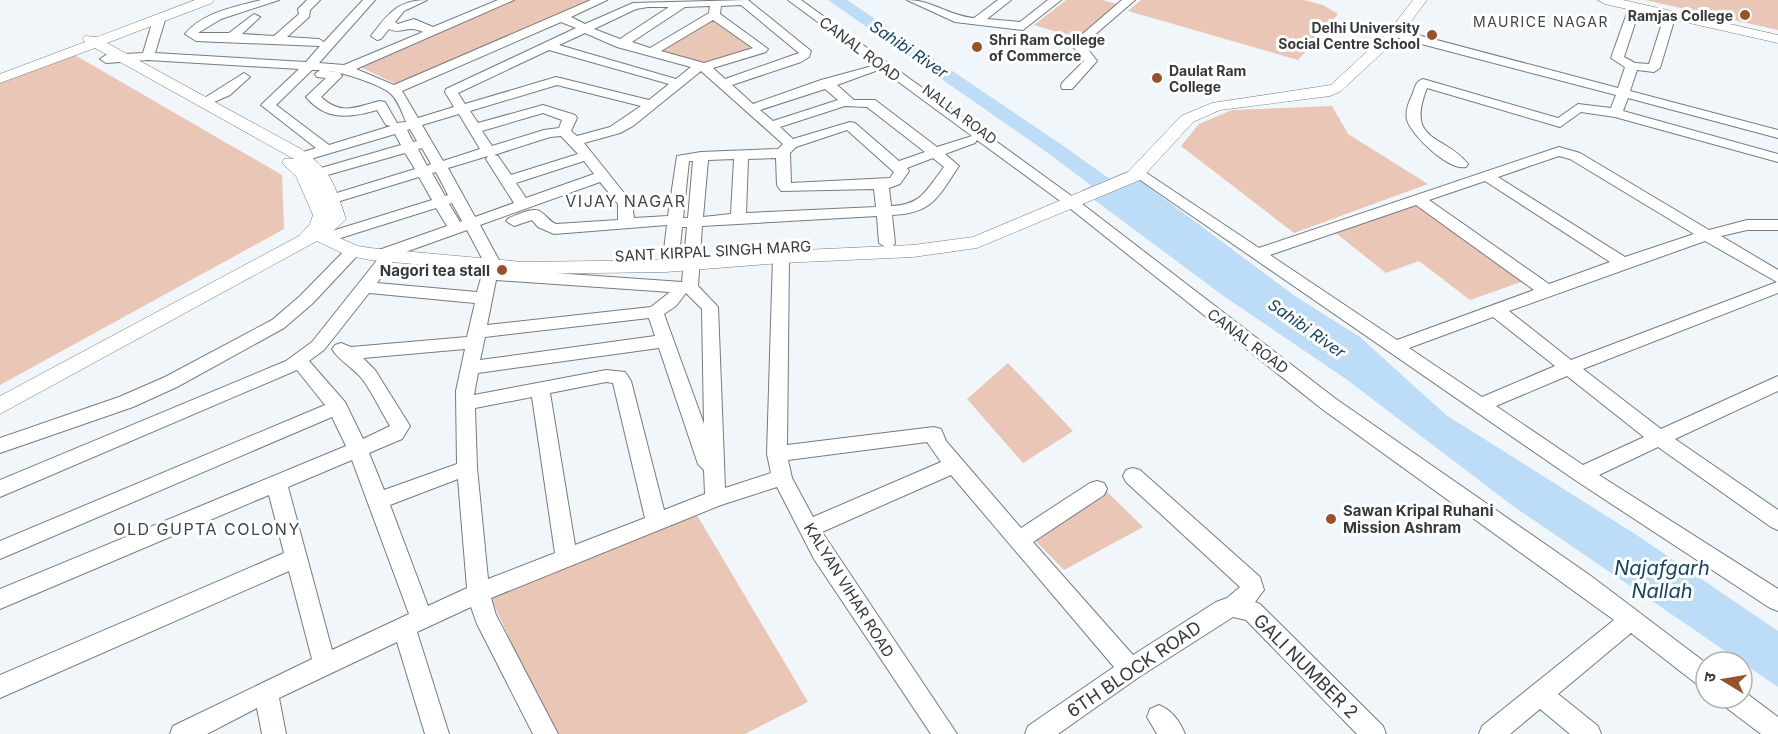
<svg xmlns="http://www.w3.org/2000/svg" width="1778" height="734" font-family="Inter,'Noto Sans Devanagari',sans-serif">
<rect width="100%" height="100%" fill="#f1f6fa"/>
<g fill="#e9c6b5">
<polygon points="513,0 600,0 407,89 360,67"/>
<polygon points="1066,0 1102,0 1117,4 1077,38 1034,25"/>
<polygon points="1141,0 1304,0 1323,5 1338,14 1298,60 1128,11"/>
<polygon points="1645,0 1778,0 1778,30"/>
<polygon points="709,17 764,49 707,64 660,50"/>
<polygon points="73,54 282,175 284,229 0,385 0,82"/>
<polygon points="1332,106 1348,134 1428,184 1294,233 1181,146 1199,124 1232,110"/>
<polygon points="1418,202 1527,280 1470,300 1419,261 1386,273 1332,230"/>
<polygon points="1008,363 1073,431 1023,463 967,399"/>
<polygon points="1103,488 1143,527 1064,570 1024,529"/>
<polygon points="694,510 808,702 745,734 553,734 489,594"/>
</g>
<polygon fill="#bcdcf7" points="1127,171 1295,296 1360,337 1446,415 1635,534 1778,631 1778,687 1513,506 1346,379 1225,297 1081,190"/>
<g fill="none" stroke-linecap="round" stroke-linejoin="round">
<polygon fill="#bcdcf7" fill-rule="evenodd" points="828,0 847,0 1062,145 1138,199 1141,204 1138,209 1130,211 1122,209 1048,153"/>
<g stroke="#767b7f" stroke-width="2">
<g id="minor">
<path d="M 261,0 L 279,0 L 221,19 L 198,33 L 229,33 L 254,14 L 260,17 L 242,34 L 274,36 L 299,14 L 298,9 L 307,0 L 320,0 L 310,10 L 309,17 L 287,37 L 319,39 L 324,42 L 363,0 L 375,0 L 319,63 L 344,65 L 423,32 C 407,24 402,35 389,29 L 381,39 L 377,40 L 371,36 C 387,15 397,0 427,0 L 404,11 L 395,22 L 398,24 L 414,19 L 433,27 L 498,0 L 514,0 L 356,69 L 394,85 L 591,0 L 607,0 L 571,17 L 585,24 L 633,3 L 748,0 L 811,51 L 809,57 L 801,62 L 732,85 L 753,104 L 821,80 L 876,65 L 788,0 L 801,0 L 1077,200 L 1336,399 L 1591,576 L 1706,663 L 1706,688 L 1698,685 L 1631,633 L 1558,694 L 1598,726 L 1601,734 L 1570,734 L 1540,709 L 1510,734 L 1479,734 L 1482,726 L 1614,620 L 1322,409 L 1067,206 L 977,140 L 975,143 L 945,154 L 959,166 C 937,198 933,213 892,215 L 895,243 L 893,246 L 887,248 L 879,243 L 877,216 L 702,226 L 698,286 L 718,307 L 725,488 L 771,473 L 767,454 L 773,257 L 781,252 L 789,257 L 787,445 L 934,427 L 941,429 L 946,441 L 1021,528 L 1090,483 L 1097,481 L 1104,483 L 1107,489 L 1104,495 L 1033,542 L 1133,655 L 1216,602 L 1227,598 L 1240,587 L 1126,482 L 1123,476 L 1126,470 L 1133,468 L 1140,470 L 1260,577 L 1264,590 L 1255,602 L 1260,604 L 1383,726 L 1386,734 L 1357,734 L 1246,620 L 1233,617 L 1139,677 L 1058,734 L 1025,734 L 1028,726 L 1114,667 L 951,475 L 822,532 L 957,734 L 931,734 L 814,559 L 777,487 L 721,505 L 491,598 L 496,615 L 558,734 L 533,734 L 477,624 L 471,607 L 417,632 L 449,734 L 425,734 L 397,642 L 279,698 L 286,734 L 262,734 L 257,708 L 207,734 L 170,734 L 173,726 L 312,659 L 289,571 L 0,698 L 0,675 L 284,553 L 269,495 L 0,609 L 0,589 L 346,446 L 332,417 L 0,559 L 0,541 L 325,405 L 297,370 L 0,497 L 0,480 L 286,361 L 312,342 L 378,259 L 374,255 L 376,251 L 447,226 L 436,208 L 331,241 L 319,241 L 317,238 L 319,235 L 432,200 L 419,177 L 337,202 L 327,202 L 325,199 L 327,196 L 415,169 L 405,153 L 324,176 L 314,176 L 312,173 L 314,170 L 401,145 L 395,134 L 307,160 L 297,160 L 295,157 L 297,154 L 316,148 L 261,105 L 299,69 L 148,60 L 106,63 L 100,59 L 106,55 L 143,53 L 153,20 L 159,17 L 165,20 L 155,53 L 306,62 L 320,46 L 196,41 L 185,34 C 203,12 235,7 261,0 ZM 741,5 L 799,53 L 725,79 L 713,68 L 766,52 L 768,49 L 720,14 L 721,6 ZM 710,6 L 709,13 L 650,48 L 632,42 L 685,7 ZM 648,7 L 669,7 L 620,39 L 594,29 L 636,9 ZM 713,20 L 753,48 L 704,63 L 661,51 ZM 561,22 L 576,28 L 446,89 L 445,92 L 454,107 L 418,118 L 402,91 ZM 585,33 L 617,47 L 691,67 L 676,79 L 559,45 ZM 549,50 L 669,84 L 649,100 L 556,77 L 465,104 L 458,93 ZM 881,69 L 972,136 L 937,147 L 875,100 L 854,100 L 837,85 ZM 312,70 L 320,70 L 315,74 L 317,77 L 326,78 L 306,97 C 326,121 350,118 377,110 L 386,125 L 391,126 L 329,145 L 276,105 ZM 328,71 C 342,72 379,84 390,93 C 398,100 402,112 406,122 L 397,123 L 385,102 L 380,101 C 355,107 342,116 321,97 L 342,76 L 340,73 ZM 701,71 L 783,144 L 778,149 L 701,152 L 677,156 L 668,216 L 634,218 L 632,203 L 584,143 L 620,133 L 633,126 ZM 557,85 L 641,106 L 610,127 L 577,136 L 571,131 L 577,118 L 575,115 L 543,105 L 478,123 L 470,111 ZM 825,89 L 838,100 L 773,121 L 760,110 ZM 845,106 L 867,107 L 925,152 L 899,161 L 855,123 L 850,122 L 793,139 L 780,127 ZM 543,113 L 562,120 L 559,128 L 544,130 L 492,146 L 482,131 ZM 459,114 L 480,149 L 443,161 L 422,125 ZM 410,129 L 417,141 L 413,142 L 407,130 ZM 847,130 L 894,172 L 890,178 L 791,183 L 790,153 L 796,147 ZM 561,136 L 578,154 L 511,175 L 498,156 L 494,155 L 550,137 ZM 422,148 L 431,164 L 427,166 L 418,149 ZM 488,156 L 486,159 L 514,203 L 475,217 L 448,168 ZM 776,158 L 777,185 L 781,191 L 874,189 L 876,207 L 746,213 L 748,159 ZM 933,158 L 944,167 C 926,190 922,205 891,206 L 889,188 L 900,184 L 909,171 L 907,168 ZM 734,159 L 731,214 L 703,217 L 708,160 ZM 584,161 L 594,174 L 526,198 L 516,183 ZM 689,161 L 693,161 L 688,218 L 683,218 ZM 436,172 L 448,195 L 445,196 L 432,173 ZM 600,182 L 618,204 L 618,220 L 556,224 C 549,221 547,216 541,212 C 534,206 517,215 509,218 L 506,221 L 514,226 L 532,220 L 538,227 L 554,234 L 667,225 L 662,266 L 670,271 L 678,266 L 682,227 L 687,227 L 682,282 L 499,269 L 501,264 L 480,225 ZM 452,203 L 462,221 L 460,222 L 449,204 ZM 467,230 L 485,264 L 477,292 L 377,283 L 397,255 ZM 496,280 L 670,292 L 651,307 L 487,325 ZM 369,293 L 475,303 L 467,337 L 351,347 L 341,343 L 335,345 L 332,349 C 338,360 355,369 363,380 C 373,394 381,411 390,426 L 363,439 L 345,402 L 309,361 L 324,350 ZM 686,293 L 702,309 L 704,424 L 664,314 L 676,306 ZM 649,318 L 655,336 L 480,360 L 485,337 ZM 659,348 L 698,464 L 704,470 L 705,494 L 664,510 L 631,381 L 625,372 L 606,370 L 474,395 L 478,373 ZM 465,349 L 456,391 L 457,464 L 384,490 L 369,453 L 402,439 L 410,426 L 375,370 L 363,358 ZM 606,382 L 613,383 L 645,518 L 575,545 L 550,393 ZM 532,397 L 555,553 L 488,579 L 477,468 L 475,408 ZM 927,442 L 941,462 L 813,517 L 792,478 L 788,460 ZM 352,460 L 409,614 L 332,650 L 288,487 ZM 458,479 L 467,588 L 428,606 L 390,505 Z"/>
<path d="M 907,0 C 932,0 949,16 974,18 L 998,0 L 1011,0 L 987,19 L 1020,22 L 1048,0 L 1061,0 L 1023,30 L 955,22 Z"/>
<polygon points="1122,0 1135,0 1084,44 1097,61 1072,89 1062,89 1061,86 1062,83 1084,61 1071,44"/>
<path d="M 1633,10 L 1672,19 L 1674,21 L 1660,68 L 1654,72 L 1637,70 L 1630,91 L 1778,130 L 1778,138 L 1628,98 L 1623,111 L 1778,154 L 1778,162 L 1615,117 L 1581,112 L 1560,127 L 1427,88 C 1405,143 1444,134 1468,164 L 1466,167 C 1449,171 1412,136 1407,120 C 1405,110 1409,102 1413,93 C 1415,87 1416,81 1423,79 L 1558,118 L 1578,104 L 1611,108 L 1616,95 L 1391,36 L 1391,30 L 1399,30 L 1618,88 L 1625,67 L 1611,58 L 1627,13 ZM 1637,17 L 1662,23 L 1649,64 L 1635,63 L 1624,57 Z"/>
<polygon points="244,73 250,77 230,95 205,106 198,102"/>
<path d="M 1559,147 L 1580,153 L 1709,230 L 1747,220 L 1778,220 L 1778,230 L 1747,230 L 1721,236 L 1778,270 L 1778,293 L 1583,369 L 1661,429 L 1778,376 L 1778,391 L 1675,439 L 1778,510 L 1778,530 L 1771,527 L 1658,447 L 1599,475 L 1778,589 L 1778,611 L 1770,608 L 1575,480 L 1130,173 L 1132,170 L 1142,170 L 1259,248 ZM 1559,156 L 1570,159 L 1694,234 L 1625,257 L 1498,177 ZM 1485,181 L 1610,262 L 1549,284 L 1429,200 ZM 1416,205 L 1534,290 L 1397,340 L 1270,255 ZM 1705,241 L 1777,282 L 1571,360 L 1509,311 ZM 1493,317 L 1555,366 L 1482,397 L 1409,348 ZM 1567,376 L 1644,437 L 1583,465 L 1496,406 Z"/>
<polygon points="353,246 361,251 359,254 312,304 284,328 177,387 133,407 0,453 0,438 119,397 165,377 272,320 300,296 347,248"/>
<polygon points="1742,690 1778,717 1778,734 1761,734 1724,706 1721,698 1742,698"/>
<path d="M 1159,705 C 1172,710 1180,722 1185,734 L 1157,734 L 1147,717 L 1150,709 Z"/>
</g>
</g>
<g stroke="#767b7f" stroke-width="1">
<g id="tertiary">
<path d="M 195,0 L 214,0 L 212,3 L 107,43 L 301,149 C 332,171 334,184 346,219 L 330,234 L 358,246 L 370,248 L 523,262 L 666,260 L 781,251 L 913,245 L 973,237 L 1128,172 L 1181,116 L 1212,103 L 1331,85 L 1390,30 L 1413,0 L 1427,0 L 1400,36 L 1341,91 L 1330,96 L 1220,110 L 1193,122 L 1140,180 L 977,248 L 913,257 L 781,263 L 666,272 L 523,274 L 370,260 L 346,255 L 317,241 L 0,414 L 0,396 L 299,236 L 310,224 L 313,215 L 296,176 L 282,163 L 284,159 L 294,159 L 95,48 L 0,83 L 0,74 L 85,42 L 83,39 L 85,36 L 97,37 Z"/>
<polygon points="1598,0 1623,0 1778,35 1778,43 1605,4"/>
</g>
</g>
<use href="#minor" fill="#fff" fill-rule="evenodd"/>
<use href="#tertiary" fill="#fff" fill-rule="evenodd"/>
</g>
<g fill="#98522a" stroke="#fff" stroke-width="2">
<circle cx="1745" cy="15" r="6"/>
<circle cx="1432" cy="35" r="6"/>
<circle cx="977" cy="47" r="6"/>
<circle cx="1157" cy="78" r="6"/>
<circle cx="502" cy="270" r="6"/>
<circle cx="1331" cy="519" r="6"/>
</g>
<g text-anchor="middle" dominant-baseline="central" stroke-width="6" stroke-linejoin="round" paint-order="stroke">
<g font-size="14" font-weight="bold" fill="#37393b" stroke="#fff" text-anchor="end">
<text x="1733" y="15">Ramjas College</text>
<text x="1420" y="27">Delhi University<tspan x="1420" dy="16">Social Centre School</tspan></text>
<text x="989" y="39" text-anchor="start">Shri Ram College<tspan x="989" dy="16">of Commerce</tspan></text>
<text x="1169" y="70" text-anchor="start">Daulat Ram<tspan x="1169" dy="16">College</tspan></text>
</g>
<g font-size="14" letter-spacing="1.5" fill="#414548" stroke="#fff">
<text x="1541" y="21">MAURICE NAGAR</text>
</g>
<g font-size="14" fill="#37393b" stroke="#fff">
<text transform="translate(960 114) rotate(37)">NALLA ROAD</text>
</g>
<g font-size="15" fill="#37393b" stroke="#fff">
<text transform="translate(860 49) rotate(37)">CANAL ROAD</text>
<text transform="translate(713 251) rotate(-3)">SANT KIRPAL SINGH MARG</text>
<text transform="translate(1248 341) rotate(37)">CANAL ROAD</text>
<text transform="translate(849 590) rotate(58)">KALYAN VIHAR ROAD</text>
</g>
<g font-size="15" font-weight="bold" fill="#37393b" stroke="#fff" text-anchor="end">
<text x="490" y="270">Nagori tea stall</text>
<text x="1343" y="510" text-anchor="start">Sawan Kripal Ruhani<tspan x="1343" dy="17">Mission Ashram</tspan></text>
</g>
<g font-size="16" font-style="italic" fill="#124467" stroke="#fff">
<text transform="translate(909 49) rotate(34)">Sahibi River</text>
<text transform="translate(1307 328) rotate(35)">Sahibi River</text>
</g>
<g font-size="16" letter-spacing="1.5" fill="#414548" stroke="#fff">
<text x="626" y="201">VIJAY NAGAR</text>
<text x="207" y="529">OLD GUPTA COLONY</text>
</g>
<g font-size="18" fill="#37393b" stroke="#fff">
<text transform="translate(1306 666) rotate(45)">GALI NUMBER 2</text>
<text transform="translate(1134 669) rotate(-34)">6TH BLOCK ROAD</text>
</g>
<g font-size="20" font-style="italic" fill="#124467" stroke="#fff">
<text x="1662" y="568">Najafgarh<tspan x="1662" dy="23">Nallah</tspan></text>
</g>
</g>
<g transform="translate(1724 680) rotate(281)"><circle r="28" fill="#ffffff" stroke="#afb0b1" stroke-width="1.5"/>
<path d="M0-4.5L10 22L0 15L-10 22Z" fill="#98522a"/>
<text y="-9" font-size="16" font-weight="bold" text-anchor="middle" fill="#37393b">उ</text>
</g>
</svg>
